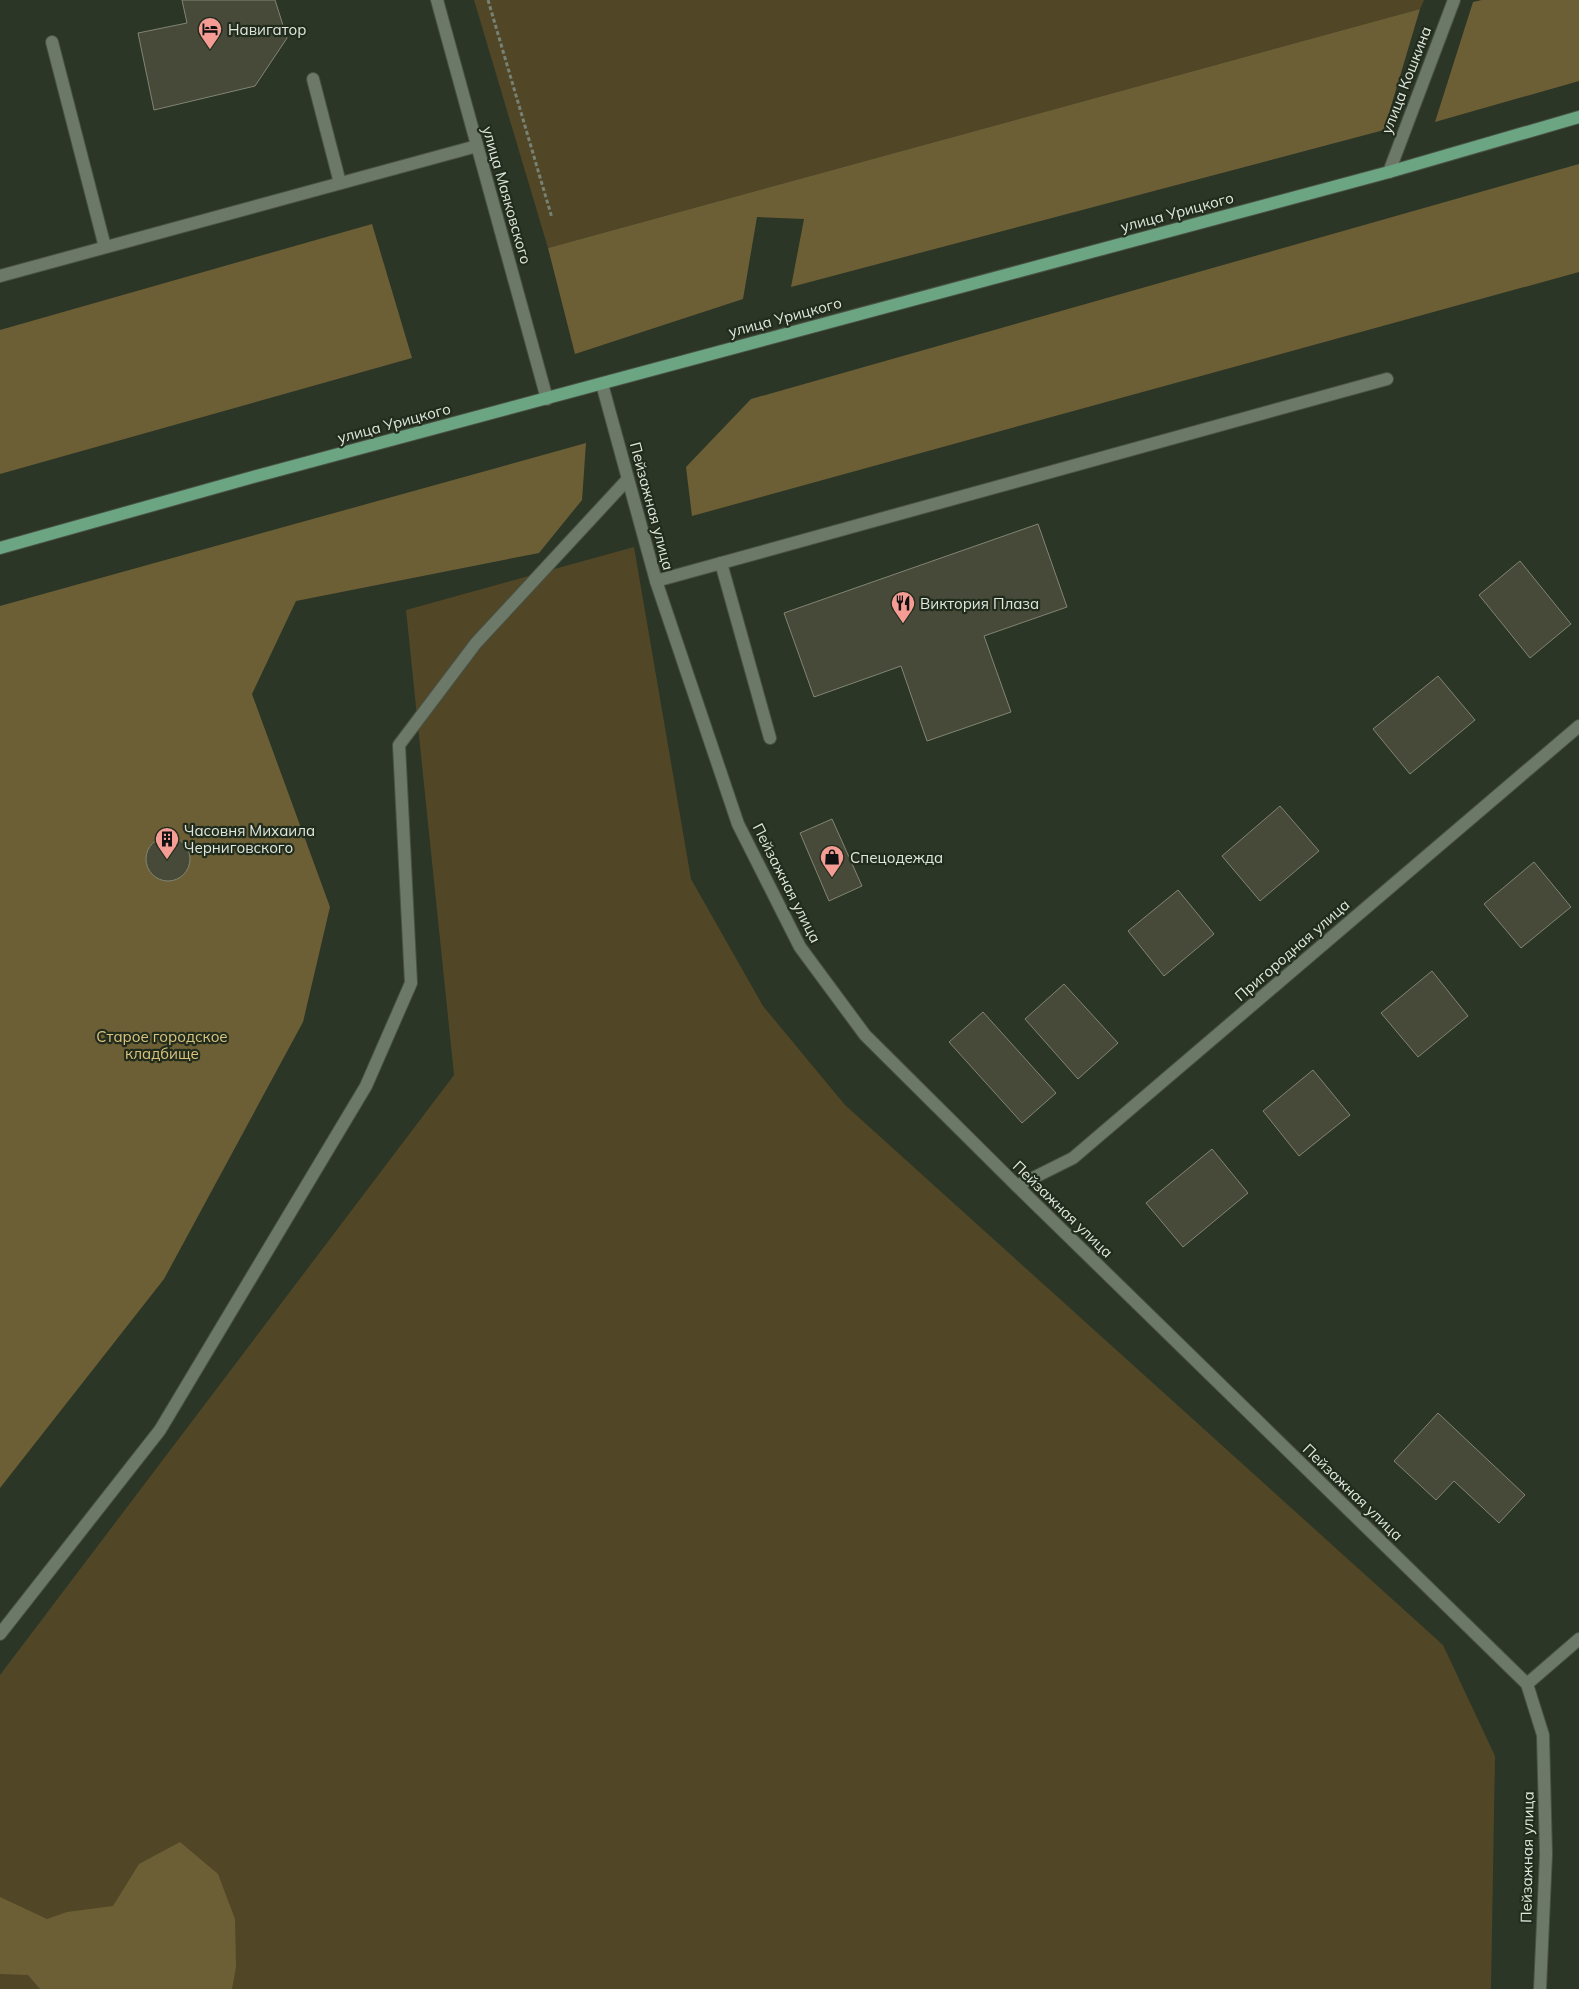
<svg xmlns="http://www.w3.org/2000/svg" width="1579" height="1989" font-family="Mulish,sans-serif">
<rect width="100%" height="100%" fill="#2b3627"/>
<g fill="#514626">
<polygon points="474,0 1424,0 1420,9 548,248"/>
<polygon points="634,547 691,879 763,1006 845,1105 1443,1645 1495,1756 1491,1989 0,1989 0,1675 454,1075 406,610"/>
</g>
<g fill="#6d5f35">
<polygon points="1482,0 1579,0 1579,81 1435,122 1473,2"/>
<polygon points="1420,9 1384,130 791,287 804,219 757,217 743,299 575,354 548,248"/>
<polygon points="1579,164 1579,272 692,516 686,467 751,399"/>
<polygon points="372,224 412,358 0,474 0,330"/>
<polygon points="586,443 582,500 539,553 296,601 252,694 330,907 303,1022 164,1279 0,1488 0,606"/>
<polygon points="180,1842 218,1874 235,1919 236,1967 232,1989 40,1989 28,1975 0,1974 0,1897 47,1919 67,1912 113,1906 139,1864"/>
</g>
<g fill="#474a38" stroke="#828571">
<polygon points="182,0 275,0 287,38 255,86 154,110 138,33 187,23"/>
<polygon points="1038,524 1067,607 984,636 1011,712 927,741 901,666 814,697 784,613"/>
<polygon points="1520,561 1571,624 1530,658 1479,595"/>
<polygon points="1438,676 1475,720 1410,774 1373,729"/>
<polygon points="1280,806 1319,851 1260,901 1222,856"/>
<polygon points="832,819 862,886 829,901 800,833"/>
<circle cx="168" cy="859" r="22"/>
<polygon points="1534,862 1571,907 1521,948 1484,904"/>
<polygon points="1178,890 1214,934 1164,976 1128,931"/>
<polygon points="1432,971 1468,1016 1418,1057 1381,1013"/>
<polygon points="1064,984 1118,1043 1078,1079 1025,1019"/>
<polygon points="983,1012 1056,1093 1022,1123 949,1042"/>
<polygon points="1313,1070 1350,1115 1299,1156 1263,1111"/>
<polygon points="1212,1149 1248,1193 1183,1247 1146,1203"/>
<polygon points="1438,1413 1525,1495 1499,1523 1454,1481 1436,1500 1394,1461"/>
</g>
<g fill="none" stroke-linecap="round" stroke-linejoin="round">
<g stroke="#495245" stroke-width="14">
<g id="lane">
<polyline points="52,42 105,247"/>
<polyline points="313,79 340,183"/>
<polyline points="0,276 477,146"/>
<polyline points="721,563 770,738"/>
<polyline points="656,581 1387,379"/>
<polyline points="1527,1684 1579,1639"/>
</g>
</g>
<g stroke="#495245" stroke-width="14">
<g id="street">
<polyline points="1389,172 1454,0"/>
<polyline points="602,384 656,581 738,824 800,947 865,1035 1017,1186 1527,1684 1543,1735 1546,1854 1540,1989"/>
<polyline points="1017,1186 1073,1158 1579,726"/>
<polyline points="0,1634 160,1430 366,1086 411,983 399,745 476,643 627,480"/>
</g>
</g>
<g stroke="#495245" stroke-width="14">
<polyline id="secondary" points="437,0 547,399"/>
</g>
<g stroke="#495245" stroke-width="14">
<polyline id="primary" points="0,548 253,477 1389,172 1579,117"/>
</g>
<polyline stroke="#778174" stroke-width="3" stroke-dasharray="4 2.5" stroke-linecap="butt" points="488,0 552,218"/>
<use href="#lane" stroke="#6d7968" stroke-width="12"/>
<use href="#street" stroke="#6d7968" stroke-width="12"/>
<use href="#secondary" stroke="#6d7968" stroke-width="12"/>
<use href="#primary" stroke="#6ca582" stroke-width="12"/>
</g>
<defs>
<g id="hotel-pin" transform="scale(1.25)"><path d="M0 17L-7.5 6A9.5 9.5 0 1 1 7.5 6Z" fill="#f59c95" stroke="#222c1d"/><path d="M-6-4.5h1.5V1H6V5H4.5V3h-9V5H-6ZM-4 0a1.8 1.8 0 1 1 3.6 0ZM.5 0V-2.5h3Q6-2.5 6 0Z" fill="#111"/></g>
<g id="restaurant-pin" transform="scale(1.25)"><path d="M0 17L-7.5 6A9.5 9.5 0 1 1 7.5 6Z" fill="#f59c95" stroke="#222c1d"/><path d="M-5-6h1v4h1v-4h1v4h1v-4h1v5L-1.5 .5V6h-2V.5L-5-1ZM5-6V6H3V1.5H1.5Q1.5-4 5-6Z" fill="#111"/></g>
<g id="building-pin" transform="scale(1.25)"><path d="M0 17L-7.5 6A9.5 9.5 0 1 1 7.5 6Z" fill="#f59c95" stroke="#222c1d"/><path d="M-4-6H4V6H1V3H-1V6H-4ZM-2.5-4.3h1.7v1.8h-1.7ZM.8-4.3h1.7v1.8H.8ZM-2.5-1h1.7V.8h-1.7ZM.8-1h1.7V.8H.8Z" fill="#111"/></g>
<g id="shop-pin" transform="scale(1.25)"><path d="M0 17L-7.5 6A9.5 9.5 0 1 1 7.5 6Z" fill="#f59c95" stroke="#222c1d"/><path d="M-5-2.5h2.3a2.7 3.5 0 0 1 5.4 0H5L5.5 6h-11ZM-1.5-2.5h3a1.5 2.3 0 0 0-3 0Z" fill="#111"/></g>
</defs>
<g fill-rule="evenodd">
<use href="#hotel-pin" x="210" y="29"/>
<use href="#restaurant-pin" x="903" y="603"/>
<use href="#building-pin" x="167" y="839"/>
<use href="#shop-pin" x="832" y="857"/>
</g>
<g text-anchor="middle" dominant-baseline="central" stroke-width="4.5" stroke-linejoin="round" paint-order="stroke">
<g font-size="15" fill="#e0e7de" stroke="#222c1d" text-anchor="start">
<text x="228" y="29">Навигатор</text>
<text x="920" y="603">Виктория Плаза</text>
<text x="184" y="830">Часовня Михаила<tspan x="184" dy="17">Черниговского</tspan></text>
<text x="850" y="857">Спецодежда</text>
</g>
<g font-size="15" fill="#e0e7de" stroke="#222c1d">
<text transform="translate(1406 80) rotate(-69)">улица Кошкина</text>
<text transform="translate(507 195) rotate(74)">улица Маяковского</text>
<text transform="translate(1177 212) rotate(-15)">улица Урицкого</text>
<text transform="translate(785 317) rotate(-15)">улица Урицкого</text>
<text transform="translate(394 423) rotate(-15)">улица Урицкого</text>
<text transform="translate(652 506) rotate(75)">Пейзажная улица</text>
<text transform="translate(787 883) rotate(63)">Пейзажная улица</text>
<text transform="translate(1292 950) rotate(-41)">Пригородная улица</text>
<text transform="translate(1063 1209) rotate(44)">Пейзажная улица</text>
<text transform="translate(1353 1492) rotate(44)">Пейзажная улица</text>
<text transform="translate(1527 1857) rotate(-89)">Пейзажная улица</text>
</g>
<g font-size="15" fill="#dbc37e" stroke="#222c1d">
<text x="162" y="1036">Старое городское<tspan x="162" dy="17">кладбище</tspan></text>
</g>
</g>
</svg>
